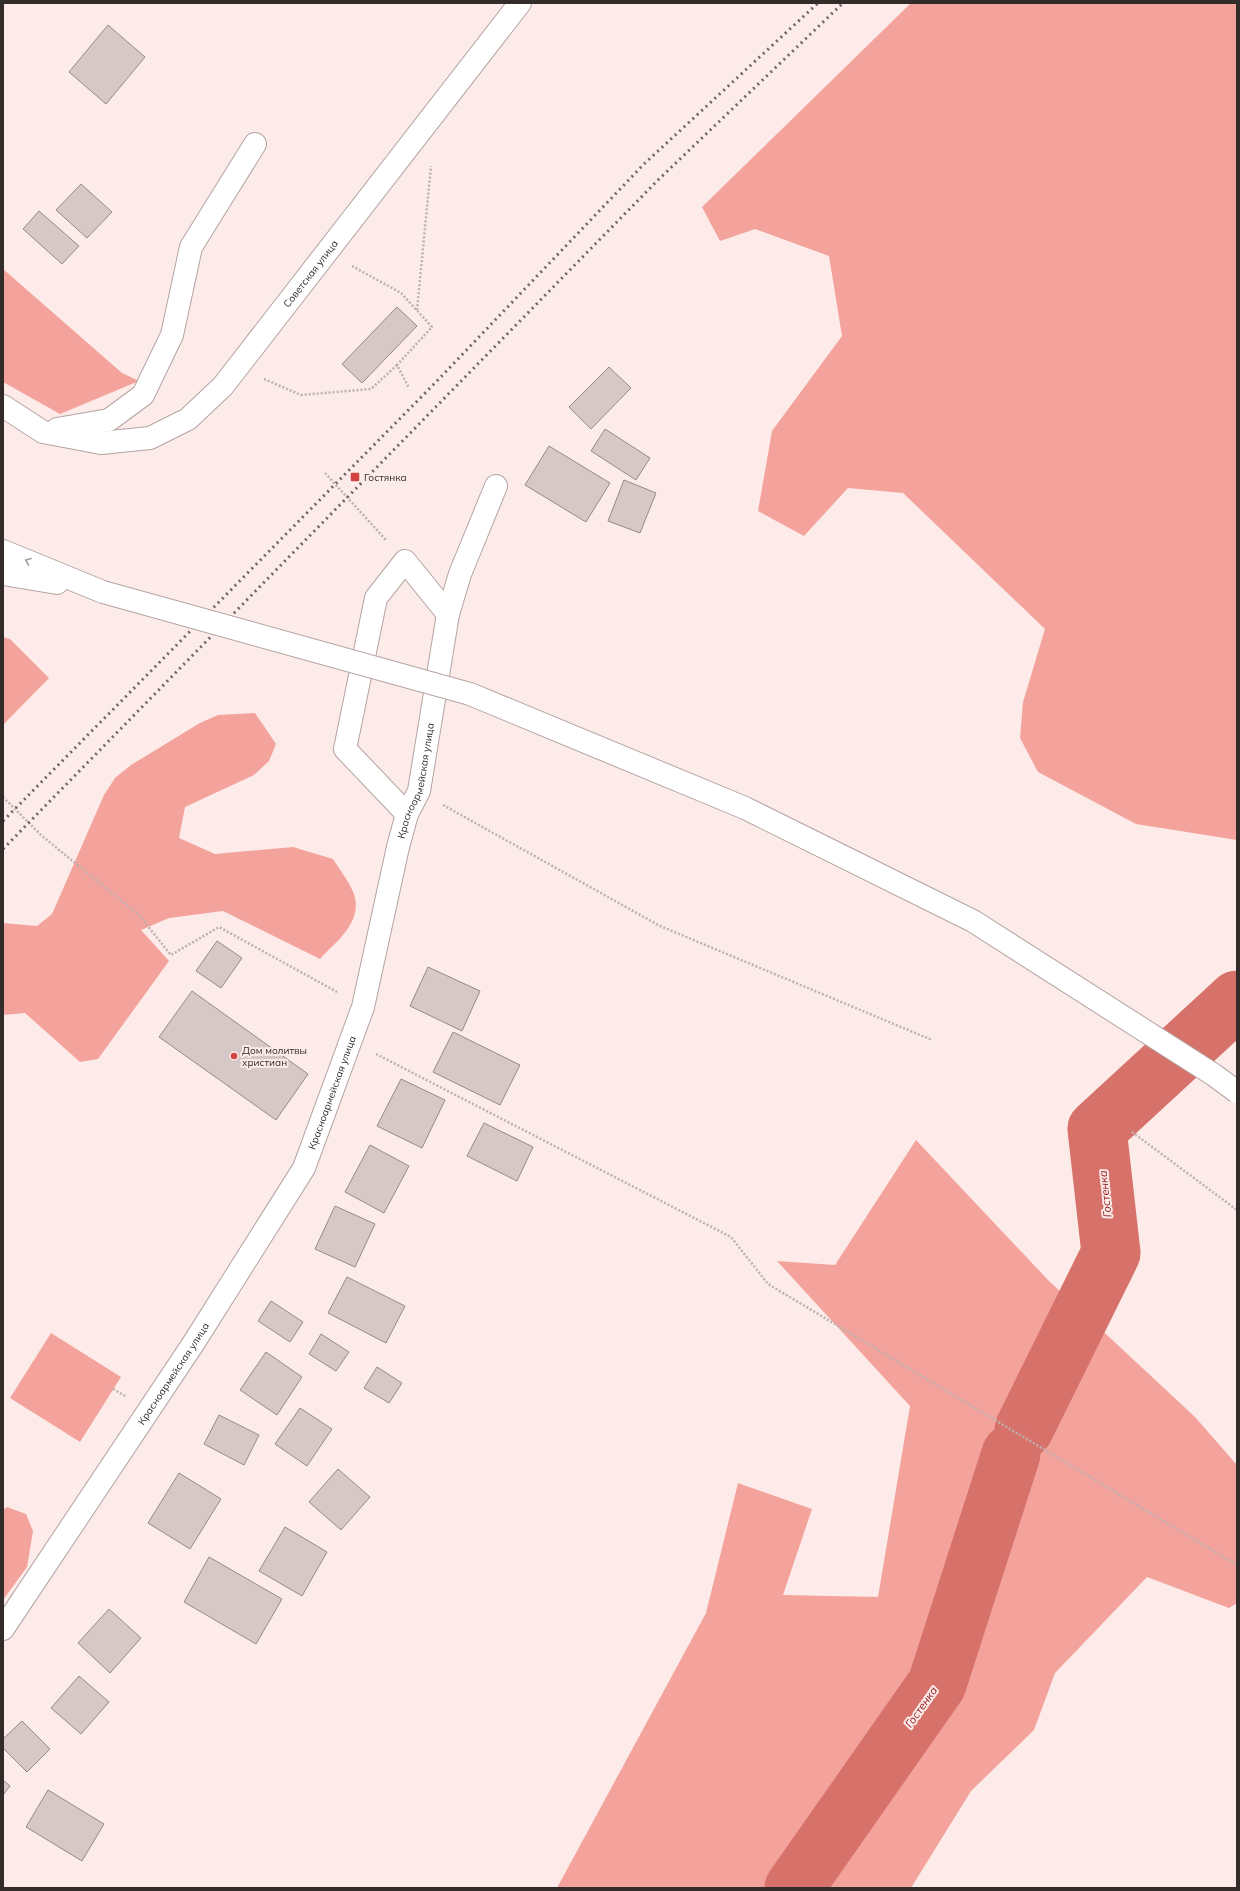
<svg xmlns="http://www.w3.org/2000/svg" width="1240" height="1891" font-family="Mulish,sans-serif">
<rect width="100%" height="100%" fill="#fcebe9"/>
<g fill="#f4a39c">
<polygon points="911,3 1237,3 1237,840 1136,824 1038,772 1020,738 1023,702 1045,629 903,493 848,488 804,536 758,511 772,431 842,336 829,256 755,229 720,241 702,207"/>
<polygon points="3,269 122,373 139,381 60,414 3,382"/>
<polygon points="3,637 10,639 49,678 3,725"/>
<path d="M 255,713 L 276,744 L 269,761 L 254,775 L 185,807 L 179,838 L 215,854 L 293,847 L 333,859 C 340,870 350,883 354,894 C 363,922 337,941 320,959 L 223,911 L 169,918 L 141,930 L 169,961 L 98,1059 L 80,1062 L 25,1013 L 3,1015 L 3,923 L 37,926 L 52,914 L 104,795 L 115,778 L 131,765 L 200,723 L 218,715 Z"/>
<polygon points="916,1140 1048,1280 1195,1417 1237,1465 1237,1603 1229,1608 1147,1577 1055,1673 1034,1730 971,1791 911,1888 557,1888 706,1613 738,1483 812,1509 783,1595 878,1597 910,1406 777,1261 835,1265"/>
<polygon points="51,1333 121,1377 80,1442 10,1398"/>
<polygon points="7,1507 26,1514 33,1531 27,1567 3,1600 3,1510"/>
</g>
<g fill="none" stroke-linecap="round" stroke-linejoin="round">
<g stroke="#d7726b" stroke-width="59">
<polyline points="1024,1429 1111,1253 1097,1129 1237,1000"/>
<polyline points="794,1888 937,1684 1011,1454"/>
</g>
</g>
<g fill="#d7c7c5" stroke="#988887">
<polygon points="108,25 145,57 106,104 69,72"/>
<polygon points="81,184 112,212 87,238 56,210"/>
<polygon points="39,211 79,246 62,264 23,229"/>
<polygon points="397,307 417,326 362,383 342,364"/>
<polygon points="609,367 631,388 591,429 569,407"/>
<polygon points="605,429 650,458 636,480 591,451"/>
<polygon points="549,446 610,483 586,522 525,485"/>
<polygon points="624,480 656,493 640,533 608,521"/>
<polygon points="217,941 242,958 221,988 196,971"/>
<polygon points="428,967 480,991 462,1031 410,1006"/>
<polygon points="192,991 308,1074 276,1120 159,1037"/>
<polygon points="453,1032 520,1065 500,1105 433,1072"/>
<polygon points="401,1079 445,1100 422,1148 377,1126"/>
<polygon points="484,1123 533,1147 517,1181 467,1156"/>
<polygon points="370,1145 409,1166 384,1213 345,1192"/>
<polygon points="335,1206 375,1224 355,1267 315,1249"/>
<polygon points="347,1277 405,1306 386,1343 328,1313"/>
<polygon points="271,1301 303,1322 290,1342 258,1321"/>
<polygon points="321,1334 349,1352 336,1371 309,1354"/>
<polygon points="266,1352 302,1377 277,1415 240,1390"/>
<polygon points="377,1367 402,1383 389,1403 364,1388"/>
<polygon points="300,1408 332,1429 307,1466 275,1444"/>
<polygon points="219,1415 259,1435 244,1465 204,1444"/>
<polygon points="338,1469 370,1497 341,1530 309,1502"/>
<polygon points="179,1473 221,1499 190,1549 148,1523"/>
<polygon points="285,1527 327,1552 302,1596 259,1571"/>
<polygon points="209,1557 282,1599 256,1644 184,1602"/>
<polygon points="109,1609 141,1638 110,1673 78,1643"/>
<polygon points="79,1676 109,1702 81,1734 51,1708"/>
<polygon points="22,1721 50,1749 27,1772 3,1748 3,1739"/>
<polygon points="3,1780 10,1786 3,1795"/>
<polygon points="48,1790 104,1824 82,1861 26,1827"/>
</g>
<g fill="none" stroke-linecap="round" stroke-linejoin="round">
<g stroke="#b4a4a2" stroke-width="24">
<g id="minor">
<path id="s1" d="M 3,406 L 43,432 L 101,443 L 150,438 L 188,419 L 223,386 L 520,3"/>
<polyline points="57,429 109,420 143,395 172,335 191,247 255,144"/>
<polyline points="407,814 345,749 376,598 405,561 448,614"/>
<path id="s2" d="M 3,1629 L 193,1344 L 304,1168 L 363,1007 L 398,847 L 407,814 L 419,791 L 448,614 L 460,574 L 496,486"/>
</g>
</g>
<g stroke="#b4a4a2" stroke-width="24">
<g id="major">
<polyline points="3,551 103,592"/>
<polyline points="3,574 57,583"/>
</g>
</g>
<g stroke="#beb0ae" stroke-width="2.5" stroke-dasharray="2 2" stroke-linecap="butt">
<polyline points="352,266 401,293 432,327 397,365 409,388"/>
<polyline points="417,310 431,166"/>
<polyline points="264,379 301,395 371,389 397,365"/>
<polyline points="325,473 386,540"/>
<polyline points="3,797 42,836 139,915 171,955 219,927 337,992"/>
<polyline points="443,805 660,926 932,1040"/>
<polyline points="376,1054 731,1237 768,1284 1237,1565"/>
<polyline points="1132,1132 1237,1210"/>
<polyline points="113,1389 125,1396"/>
</g>
<use href="#minor" stroke="#fff" stroke-width="22"/>
<use href="#major" stroke="#fff" stroke-width="22"/>
<g stroke="#6f6665" stroke-width="3" stroke-dasharray="2 4" stroke-linecap="butt">
<polyline points="3,821 436,382 644,164 818,3"/>
<polyline points="3,849 657,181 843,3"/>
</g>
<g stroke="#b4a4a2" stroke-width="24" stroke-linecap="butt">
<polyline id="major-bridge" points="103,592 470,694 745,808 973,921 1214,1075 1237,1092"/>
</g>
<use href="#major-bridge" stroke="#fff" stroke-width="22"/>
</g>
<defs><path id="oneway-chevron" d="M-2-3.5L2.5 0L-2 3.5" fill="none" stroke-width="1.6" stroke-linecap="round" stroke-linejoin="round"/></defs>
<use stroke="#a2a09f" href="#oneway-chevron" transform="translate(28 561) rotate(-158)"/>
<g fill="#d24341" stroke="#fcebe9" stroke-width="1.5">
<rect x="350" y="472" width="10" height="10" rx="2"/>
<circle cx="234" cy="1056" r="4"/>
</g>
<g text-anchor="middle" dominant-baseline="central" stroke-width="4" stroke-linejoin="round" paint-order="stroke">
<g font-size="10" fill="#312b2a" stroke="#fcebe9">
<text stroke="none"><textPath href="#s1" startOffset="389">Советская улица</textPath></text>
<text stroke="none"><textPath href="#s2" startOffset="955">Красноармейская улица</textPath></text>
<text stroke="none"><textPath href="#s2" startOffset="631">Красноармейская улица</textPath></text>
<text stroke="none"><textPath href="#s2" startOffset="307">Красноармейская улица</textPath></text>
</g>
<g font-size="10" fill="#312b2a" stroke="#fcebe9" text-anchor="start">
<text x="364" y="477">Гостянка</text>
<text x="242" y="1050">Дом молитвы<tspan x="242" dy="12">христиан</tspan></text>
</g>
<g font-size="11" font-style="italic" fill="#90141b" stroke="#fcebe9">
<text transform="translate(1105 1194) rotate(-96)">Гостенка</text>
<text transform="translate(921 1707) rotate(-55)">Гостенка</text>
</g>
</g>
<rect width="1240" height="1891" fill="none" stroke="#312b2a" stroke-width="8"/>
</svg>
